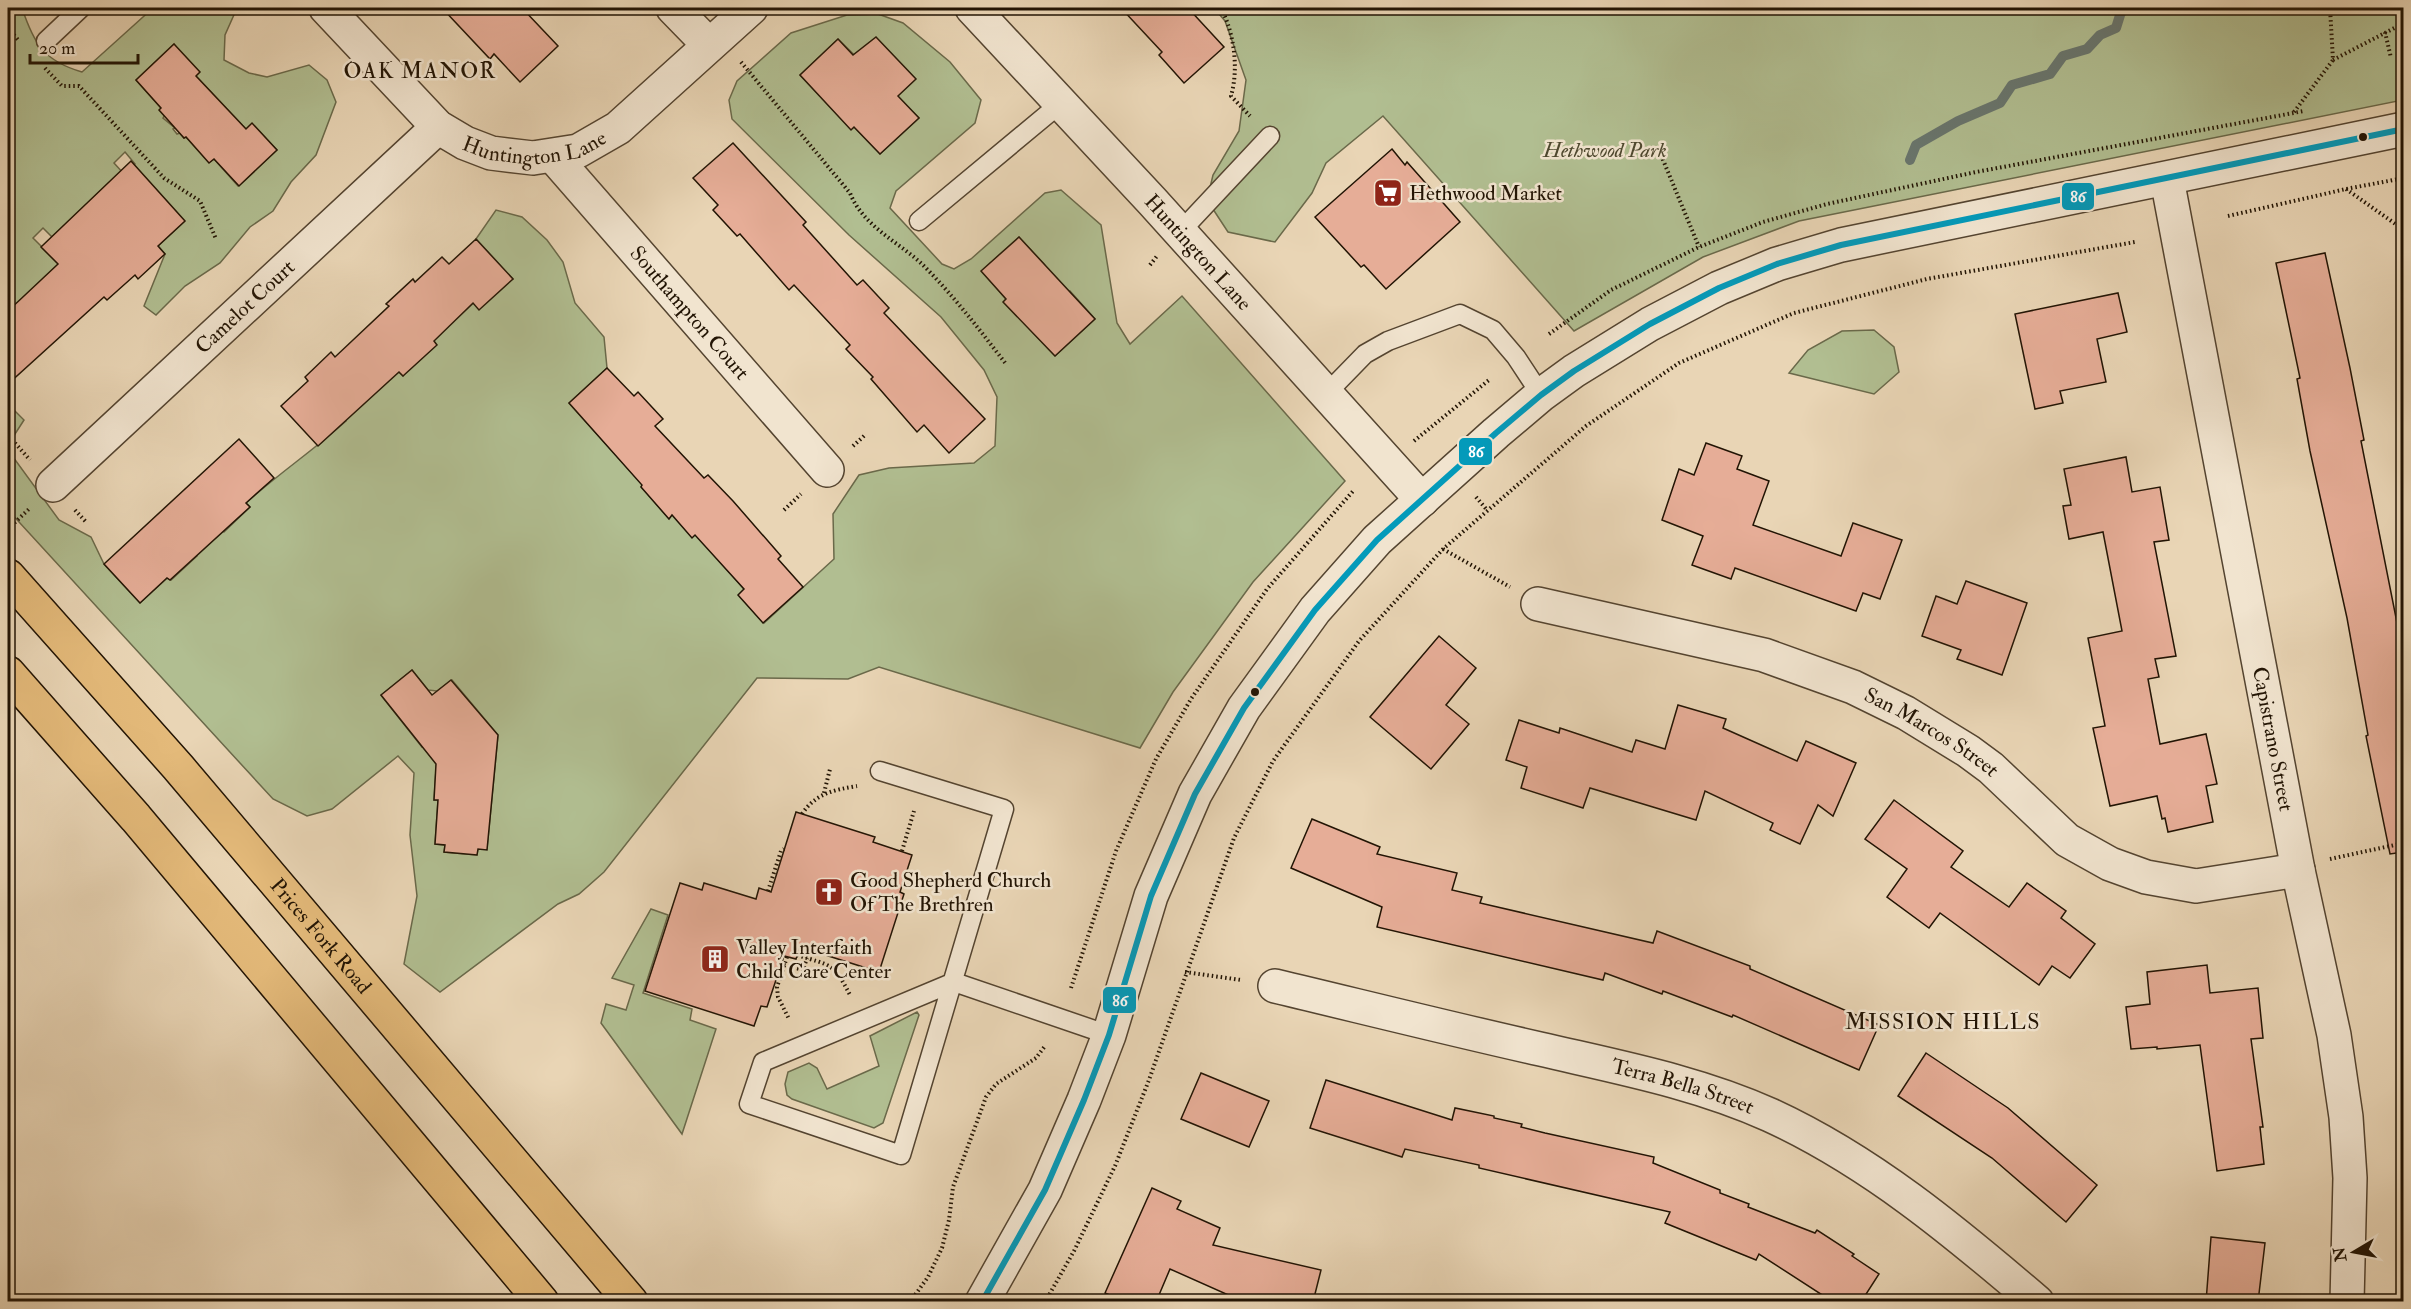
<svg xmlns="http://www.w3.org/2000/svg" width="2411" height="1309" font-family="'IM FELL Double Pica',serif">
<rect width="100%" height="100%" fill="#e9d5b5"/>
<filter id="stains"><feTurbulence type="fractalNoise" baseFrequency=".00333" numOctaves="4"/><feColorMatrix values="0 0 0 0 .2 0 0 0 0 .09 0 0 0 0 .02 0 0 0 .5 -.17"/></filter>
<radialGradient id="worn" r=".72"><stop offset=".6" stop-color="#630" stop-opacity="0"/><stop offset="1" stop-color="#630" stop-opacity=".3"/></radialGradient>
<g fill="#b1be91" stroke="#6a694a" stroke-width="1.5" fill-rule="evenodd">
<path d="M 8,8 L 22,8 C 34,44 44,61 82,72 L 153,8 L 237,8 L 225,35 L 224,60 L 249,73 L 267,77 L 309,65 L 327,80 L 336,102 L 316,155 L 291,182 L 273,211 L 250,227 L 220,263 L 185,286 L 156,315 L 144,306 L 165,254 L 158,246 L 185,221 L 18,309 L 13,302 L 8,307 ZM 174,44 L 196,76 L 246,129 L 252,124 L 277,150 L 238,186 L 214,159 L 209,162 L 186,137 L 184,138 L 180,133 L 177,134 L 173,129 L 175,128 L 163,118 L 165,115 L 161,108 L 136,80 ZM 125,152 L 135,164 L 124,174 L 114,163 ZM 43,228 L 53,238 L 43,248 L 33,238 Z"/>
<polygon points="1214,8 2403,8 2403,100 1799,221 1703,257 1574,331 1383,116 1326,163 1312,193 1275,242 1228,232 1207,200 1213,175 1239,131 1246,80 1225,21"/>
<path d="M 878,14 L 903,23 L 950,62 L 981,100 L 975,123 L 896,191 L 890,208 L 942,264 L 954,269 L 971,259 L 1045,193 L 1061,190 L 1101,225 L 1117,323 L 1130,344 L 1182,296 L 1345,481 L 1253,582 L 1173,692 L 1140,748 L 879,667 L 848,679 L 757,678 L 604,872 L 579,894 L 558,904 L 440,992 L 404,964 L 417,896 L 410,835 L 414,773 L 398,756 L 332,809 L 307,816 L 273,799 L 8,510 L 8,450 L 59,520 L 91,537 L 104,564 L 140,603 L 167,578 L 171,580 L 197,556 L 192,550 L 218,526 L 224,532 L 250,507 L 246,503 C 278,474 314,450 346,421 L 342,417 L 399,372 L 403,376 L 423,344 L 453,322 L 479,298 L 513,279 L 476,239 L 496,210 L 522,217 L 547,240 L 563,262 L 575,303 L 604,337 L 607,368 L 569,403 L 643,485 L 641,487 L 665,514 L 669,511 L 698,532 L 721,563 L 744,589 L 764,623 L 834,559 L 833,514 L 859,475 L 889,468 L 974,463 L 995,446 L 997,397 L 984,370 L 941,317 L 849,235 L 732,119 L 729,100 L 737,81 L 791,33 L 847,15 ZM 838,39 L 919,118 L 880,154 L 854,127 L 851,129 L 800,75 ZM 1019,237 L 1044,264 L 1065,295 L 1070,291 L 1095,319 L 1055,356 L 1004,302 L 1006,299 L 982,271 ZM 412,670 L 428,690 L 437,691 L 452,680 L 498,735 L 487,849 L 478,849 L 477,855 L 444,852 L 445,845 L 435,844 L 438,800 L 434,800 L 437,754 L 430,744 L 422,747 L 381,695 Z"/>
<polygon points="1874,330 1894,347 1899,372 1874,394 1789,373 1808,350 1842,331"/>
<polygon points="8,404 24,420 8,445"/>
<polygon points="651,909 668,915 643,993 692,1009 690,1020 716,1029 682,1134 601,1023 606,1004 626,1010 634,985 612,978"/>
<polygon points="917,1012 919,1015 883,1123 874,1128 792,1099 787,1095 785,1084 788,1072 809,1063 817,1068 827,1089 879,1066 870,1036"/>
</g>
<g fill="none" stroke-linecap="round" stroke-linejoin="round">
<polyline stroke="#69766e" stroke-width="10" points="1910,160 1916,145 1958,121 2000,103 2012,85 2050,74 2063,56 2087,49 2100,35 2116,28 2121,12 2129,8"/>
</g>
<g fill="#e6ad97" stroke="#221404" stroke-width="1.5">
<polygon points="442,8 522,8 558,46 520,82 494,54 490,59"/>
<polygon points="1121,8 1188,8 1224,47 1184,83 1159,55 1162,52"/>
<polygon points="876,37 916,79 898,96 919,118 880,154 854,127 851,130 800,75 838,39 853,55"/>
<polygon points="174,44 200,72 196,76 246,129 252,123 277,150 239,186 214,159 209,163 186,137 184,138 159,110 161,108 136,80"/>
<polygon points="733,143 806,222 803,225 857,285 863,280 889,308 884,313 985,419 949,453 924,425 917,432 871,379 873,377 846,349 850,345 794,285 789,290 740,234 737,236 713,210 718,205 693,178"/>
<polygon points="1392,149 1405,165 1407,162 1460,222 1386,289 1364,265 1361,267 1315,217"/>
<polygon points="131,161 185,221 158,246 165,254 138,279 135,275 107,300 104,297 8,384 8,311 58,264 41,247"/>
<polygon points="1019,237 1095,319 1055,356 1003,302 1006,299 981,271"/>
<polygon points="476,239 513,279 479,310 473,303 434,341 437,345 403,376 399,372 318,446 281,406 308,381 305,377 331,352 335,357 389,306 386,304 413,279 415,282 442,257 449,264"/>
<polygon points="2325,253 2350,368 2364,440 2361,441 2400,638 2403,637 2403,852 2390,854 2366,736 2368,735 2347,618 2310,451 2297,379 2300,378 2276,263"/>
<polygon points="2118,293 2127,332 2097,339 2106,382 2060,391 2063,403 2035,409 2015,314"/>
<polygon points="607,368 634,396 638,392 663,419 655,426 704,478 708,475 733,501 781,556 778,559 803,587 763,623 738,595 744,589 695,535 692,538 672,515 669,519 641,487 642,485 569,403"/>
<polygon points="239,439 274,478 246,503 250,507 170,580 167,578 140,603 104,564"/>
<polygon points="1706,443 1742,456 1737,469 1769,481 1753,525 1841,556 1853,523 1902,540 1880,599 1863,593 1856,611 1735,568 1731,579 1692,565 1703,536 1662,520 1679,469 1694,475"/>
<polygon points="2126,457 2132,492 2160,487 2169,540 2154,542 2176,656 2155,659 2159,677 2148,679 2160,744 2206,734 2217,784 2206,786 2213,822 2168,832 2165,818 2162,819 2157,796 2110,806 2093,728 2105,726 2088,638 2122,631 2103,532 2069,539 2063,506 2071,505 2064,469"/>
<polygon points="1966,581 2027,603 2002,675 1957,659 1961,650 1922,636 1936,596 1957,604"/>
<polygon points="1439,636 1476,668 1446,705 1469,724 1431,769 1370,717"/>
<polygon points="412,670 432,695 451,680 498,735 487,850 478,849 477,855 444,852 445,845 435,844 438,800 434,800 436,764 381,695"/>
<polygon points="1678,705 1726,719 1723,728 1797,761 1806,741 1856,763 1833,816 1818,805 1800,844 1770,830 1773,823 1705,791 1696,820 1590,788 1583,808 1521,788 1527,767 1506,760 1519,720 1559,733 1560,728 1632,752 1636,740 1665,749"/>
<polygon points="1894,800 1963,851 1951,867 2009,907 2027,883 2066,911 2061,918 2095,944 2070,978 2052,966 2039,985 1940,913 1929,928 1887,897 1907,869 1865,839"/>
<polygon points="796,812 875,837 873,842 912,855 900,892 904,894 879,972 800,947 796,959 784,956 767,1007 761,1006 754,1026 645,991 680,883 702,890 704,883 756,899 759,888 771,892"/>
<polygon points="1312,819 1380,847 1377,854 1457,873 1452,890 1482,897 1480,903 1653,943 1657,931 1750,966 1750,969 1879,1025 1859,1070 1733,1015 1732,1017 1663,991 1662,994 1605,973 1603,980 1377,927 1382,907 1291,868"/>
<polygon points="2207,965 2210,993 2258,988 2263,1038 2251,1039 2263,1127 2260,1127 2264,1164 2217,1171 2200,1045 2157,1049 2157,1047 2131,1049 2126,1007 2150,1004 2147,972"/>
<polygon points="1926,1053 2008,1108 2097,1185 2066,1222 1992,1158 1898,1096"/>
<polygon points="1201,1073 1269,1101 1249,1147 1181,1119"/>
<polygon points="1326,1080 1452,1120 1455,1108 1494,1116 1494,1118 1522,1124 1521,1127 1545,1133 1654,1157 1653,1163 1720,1190 1720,1193 1749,1204 1748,1207 1815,1233 1817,1230 1854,1254 1852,1256 1879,1274 1861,1302 1833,1302 1759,1254 1756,1260 1665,1223 1670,1212 1479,1168 1479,1165 1405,1149 1402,1157 1310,1128"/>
<polygon points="1152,1188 1181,1201 1177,1209 1220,1228 1213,1245 1321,1270 1313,1302 1244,1302 1170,1269 1156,1302 1126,1302 1105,1293"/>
<polygon points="2211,1237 2265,1243 2258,1302 2206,1302"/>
</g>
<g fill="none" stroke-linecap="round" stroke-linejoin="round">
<g stroke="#544430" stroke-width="21">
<g id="service">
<polyline points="46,41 81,8"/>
<polyline points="919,221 1061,103"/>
<polyline points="1180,232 1270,136"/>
<polyline points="1327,393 1365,354 1388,341 1460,314 1493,330 1516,357 1541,395"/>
<polyline points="880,771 1004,809 901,1155 749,1104 763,1062 954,982 1109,1035"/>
</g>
</g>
<g stroke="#544430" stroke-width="36">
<g id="minor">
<path id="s1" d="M 326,8 L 438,127 L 465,143 L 491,153 L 533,158 L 578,151 L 618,128 L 751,8"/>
<polyline points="673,8 709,45"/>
<path id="s2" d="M 972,8 L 1152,201 L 1422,500"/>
<path id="s3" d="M 553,156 L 827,470"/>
<path id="s4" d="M 2167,179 L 2298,870 L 2334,1035 L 2346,1117 L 2350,1178 L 2347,1302"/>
<path id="s5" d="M 53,485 L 438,127"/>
<path id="s6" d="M 1538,604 L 1764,655 L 1853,687 L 1906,713 L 1968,751 L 1991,768 L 2067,840 L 2110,864 L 2146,877 L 2196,886 L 2298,870"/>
<path id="s7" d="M 1275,986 C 1363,1007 1451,1029 1540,1049 C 1617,1067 1697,1082 1770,1115 C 1870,1161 1954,1231 2037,1302"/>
</g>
</g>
<g stroke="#544430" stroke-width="36">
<polyline id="tertiary" points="982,1302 1045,1190 1084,1100 1109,1035 1151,896 1195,794 1244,708 1315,610 1377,540 1496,433 1541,395 1574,371 1650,324 1719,288 1777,264 1841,245 2404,129"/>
</g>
<g stroke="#221404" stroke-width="36">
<g id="primary">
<path id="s8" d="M 8,576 L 178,767 L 631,1302"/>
<polyline points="8,673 136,818 542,1302"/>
</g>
</g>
<g stroke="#221404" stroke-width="4" stroke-dasharray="1.5 3" stroke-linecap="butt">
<path d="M 1221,8 C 1234,33 1239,68 1231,96 L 1250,116"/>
<polyline points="8,28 19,41"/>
<polyline points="2385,32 2391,58"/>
<polyline points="2333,60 2404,23"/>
<path d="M 741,62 L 850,193 C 863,226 897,241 922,264 C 953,295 979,329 1006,364"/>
<polyline points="45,68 62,86 79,86 164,178 200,201 216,239"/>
<polyline points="2294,112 2333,60 2330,8"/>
<polyline points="1661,155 1699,247"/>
<polyline points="2346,189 2404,230"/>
<polyline points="2228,216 2346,189 2404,178"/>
<polyline points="1150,265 1157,256"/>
<polyline points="1549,334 1611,290 1699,247 1763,222 1827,204 1976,172 2304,111"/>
<polyline points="1414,441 1489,380"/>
<polyline points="15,443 30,460"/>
<polyline points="853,446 865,435"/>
<polyline points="1476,497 1487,510"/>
<polyline points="75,510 87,523"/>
<polyline points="784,510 801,494"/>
<polyline points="8,529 29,509"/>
<polyline points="1443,549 1510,587"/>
<polyline points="824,793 830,769"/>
<path d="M 802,814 C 816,793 834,790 857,786"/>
<polyline points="902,851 914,811"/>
<polyline points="2330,859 2404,843"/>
<polyline points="768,891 781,851 784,849"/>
<path d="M 797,955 C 831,966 833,962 850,995"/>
<polyline points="787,957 777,987 778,997 789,1019"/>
<polyline points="784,965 803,970 807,958"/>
<polyline points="1185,972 1241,980"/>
<polyline points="1071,988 1116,851 1156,759 1191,699 1267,589 1354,490"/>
<polyline points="910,1302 928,1277 942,1248 949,1220 953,1187 986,1097 996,1084 1036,1058 1045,1046"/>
<polyline points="1045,1302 1074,1251 1115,1166 1149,1080 1234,838 1273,761 1359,641 1443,549 1586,426 1679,363 1794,313 1927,279 2135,242"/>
</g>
<use href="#service" stroke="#f1e4cf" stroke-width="18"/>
<use href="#minor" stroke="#f1e4cf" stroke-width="33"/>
<use href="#tertiary" stroke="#f1e4cf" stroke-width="33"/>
<use href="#primary" stroke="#e4ba7a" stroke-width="33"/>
<g stroke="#f1e4cf" stroke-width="10">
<polyline id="bus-1" points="982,1302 1045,1190 1084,1100 1109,1035 1151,896 1195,794 1244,708 1315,610 1377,540 1496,433 1541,395 1574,371 1650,324 1719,288 1777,264 1841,245 2404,129"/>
</g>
<use href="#bus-1" stroke="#039aba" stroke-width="6"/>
</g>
<defs>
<g id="supermarket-square" transform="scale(1.5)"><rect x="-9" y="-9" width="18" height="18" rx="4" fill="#8f2418" stroke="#f1e4cf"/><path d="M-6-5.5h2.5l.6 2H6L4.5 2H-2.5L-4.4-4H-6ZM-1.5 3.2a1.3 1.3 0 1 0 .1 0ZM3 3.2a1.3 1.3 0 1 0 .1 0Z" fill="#fff"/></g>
<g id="church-square" transform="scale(1.5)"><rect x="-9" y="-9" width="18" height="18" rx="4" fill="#8f2418" stroke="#f1e4cf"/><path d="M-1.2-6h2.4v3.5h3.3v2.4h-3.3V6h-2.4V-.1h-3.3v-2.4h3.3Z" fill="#fff"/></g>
<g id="building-square" transform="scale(1.5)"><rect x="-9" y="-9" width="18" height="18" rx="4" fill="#8f2418" stroke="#f1e4cf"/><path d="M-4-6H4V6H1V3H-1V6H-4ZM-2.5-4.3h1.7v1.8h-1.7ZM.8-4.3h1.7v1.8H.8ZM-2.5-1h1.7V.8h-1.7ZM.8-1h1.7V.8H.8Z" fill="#fff"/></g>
</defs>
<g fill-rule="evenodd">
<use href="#supermarket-square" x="1388" y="193"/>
<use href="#church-square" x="829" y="892"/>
<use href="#building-square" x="715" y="959"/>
</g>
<g fill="#221404" stroke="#f1e4cf" stroke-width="2">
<circle cx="2363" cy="137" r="5"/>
<circle cx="1255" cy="692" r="5"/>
</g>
<g text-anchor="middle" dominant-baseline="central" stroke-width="5" stroke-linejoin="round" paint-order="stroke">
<g font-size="21" fill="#221404" stroke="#f1e4cf">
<text stroke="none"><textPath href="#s1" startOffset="267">Huntington Lane</textPath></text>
<text stroke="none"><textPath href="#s2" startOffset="333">Huntington Lane</textPath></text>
<text stroke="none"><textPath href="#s5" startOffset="262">Camelot Court</textPath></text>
<text stroke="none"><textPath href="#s3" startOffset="208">Southampton Court</textPath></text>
<text stroke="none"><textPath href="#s6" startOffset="417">San Marcos Street</textPath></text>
<text stroke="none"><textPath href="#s4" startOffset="570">Capistrano Street</textPath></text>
<text stroke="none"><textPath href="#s8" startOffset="477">Prices Fork Road</textPath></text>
<text stroke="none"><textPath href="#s7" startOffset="420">Terra Bella Street</textPath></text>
</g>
<g font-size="21" font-style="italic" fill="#4d472e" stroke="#f1e4cf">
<text x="1605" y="150">Hethwood Park</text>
</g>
<g font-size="21" fill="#221404" stroke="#f1e4cf" text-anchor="start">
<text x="1409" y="193">Hethwood Market</text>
<text x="850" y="880">Good Shepherd Church<tspan x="850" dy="24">Of The Brethren</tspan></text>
<text x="736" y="947">Valley Interfaith<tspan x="736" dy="24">Child Care Center</tspan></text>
</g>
<g font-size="22" letter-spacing="1.5" fill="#221404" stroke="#f1e4cf">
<text x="420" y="71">OAK MANOR</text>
<text x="1943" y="1022">MISSION HILLS</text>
</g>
</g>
<g stroke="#f1e4cf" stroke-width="2">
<rect x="2061" y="182" width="34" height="29" rx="6" fill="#039aba"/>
<rect x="1458" y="437" width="35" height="29" rx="6" fill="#039aba"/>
<rect x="1102" y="986" width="35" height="28" rx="6" fill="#039aba"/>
</g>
<g font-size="16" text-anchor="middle" font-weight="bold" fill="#fff">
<text x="2078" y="202">86</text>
<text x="1476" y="457">86</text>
<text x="1120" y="1006">86</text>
</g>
<rect width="2411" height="1309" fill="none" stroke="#e9d5b5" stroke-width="30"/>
<rect x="9" y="9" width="2393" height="1291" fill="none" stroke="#221404" stroke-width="3"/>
<rect x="15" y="15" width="2381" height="1279" fill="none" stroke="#221404" stroke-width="1.5"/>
<g transform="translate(2354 1252) rotate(260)" stroke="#f1e4cf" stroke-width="4.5" paint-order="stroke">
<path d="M0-4.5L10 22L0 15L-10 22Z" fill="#221404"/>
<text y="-9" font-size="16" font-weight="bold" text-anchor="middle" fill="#221404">N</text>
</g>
<path d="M30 54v9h108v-9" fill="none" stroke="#221404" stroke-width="3"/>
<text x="39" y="54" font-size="18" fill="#221404" stroke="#f1e4cf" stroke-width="4.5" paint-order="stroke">20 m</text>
<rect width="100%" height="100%" filter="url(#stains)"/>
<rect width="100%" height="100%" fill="url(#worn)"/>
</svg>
